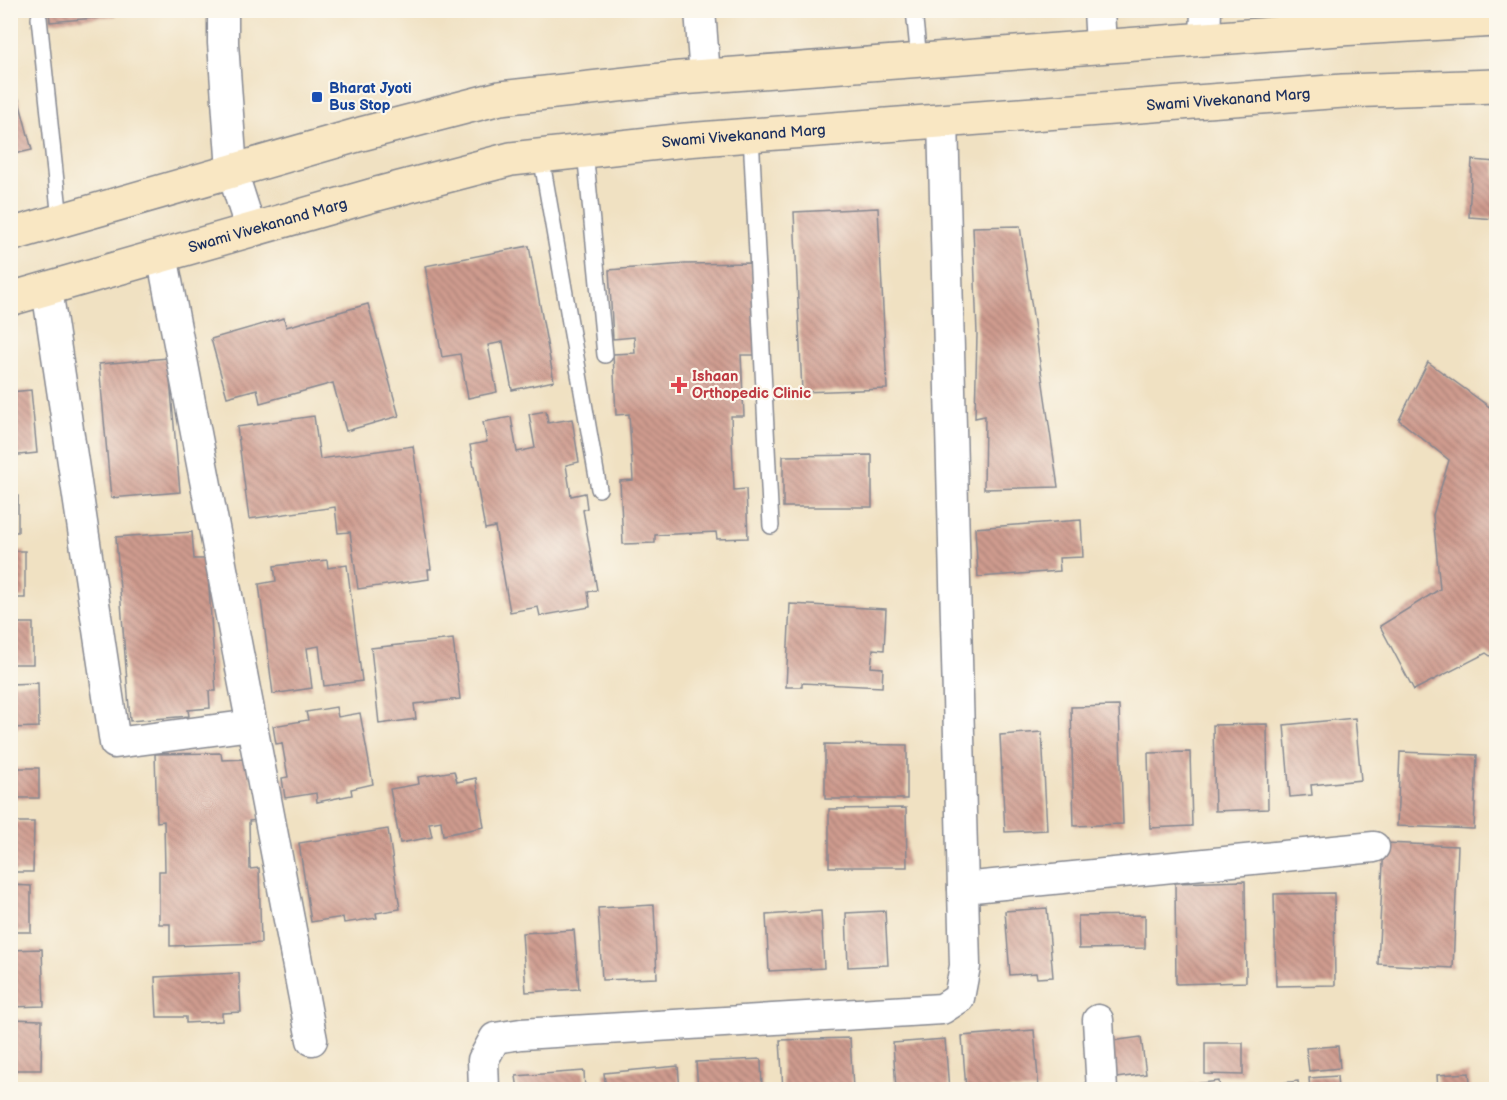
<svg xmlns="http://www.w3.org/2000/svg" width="1507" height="1100" font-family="'Balsamiq Sans',sans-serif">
<defs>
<pattern id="building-back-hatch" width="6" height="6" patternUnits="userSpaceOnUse" patternTransform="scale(1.5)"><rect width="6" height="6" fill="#cf9b8e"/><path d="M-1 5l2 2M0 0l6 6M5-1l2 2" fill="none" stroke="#a77f77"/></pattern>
</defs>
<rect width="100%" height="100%" fill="#fbf7ec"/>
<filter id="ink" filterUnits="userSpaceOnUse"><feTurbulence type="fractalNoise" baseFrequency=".0167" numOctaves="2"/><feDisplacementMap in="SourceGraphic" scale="12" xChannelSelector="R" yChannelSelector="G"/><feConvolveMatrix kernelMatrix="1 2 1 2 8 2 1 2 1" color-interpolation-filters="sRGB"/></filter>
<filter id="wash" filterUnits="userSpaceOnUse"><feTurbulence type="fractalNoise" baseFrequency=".008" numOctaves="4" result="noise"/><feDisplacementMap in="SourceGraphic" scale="24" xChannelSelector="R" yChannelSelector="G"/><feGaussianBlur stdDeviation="1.35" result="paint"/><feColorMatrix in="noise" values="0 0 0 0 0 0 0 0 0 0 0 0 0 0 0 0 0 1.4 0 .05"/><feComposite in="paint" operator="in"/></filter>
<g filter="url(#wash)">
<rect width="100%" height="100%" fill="#f0e1c2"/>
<g id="blocks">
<g fill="url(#building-back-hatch)">
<polygon points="49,10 115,10 116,16 50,22"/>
<polygon points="18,97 32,150 10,155 10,99"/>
<polygon points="1472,160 1496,162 1496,219 1469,217"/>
<polygon points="878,208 887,389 802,392 794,212"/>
<polygon points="1020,226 1058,487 984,489 985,416 975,418 977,334 973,227"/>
<polygon points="529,246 554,381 512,390 503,342 488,345 497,392 468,398 460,354 442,357 425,266"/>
<polygon points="752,263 757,355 741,355 744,416 731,416 734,490 746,489 748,538 717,539 716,532 655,535 655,543 623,544 620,481 633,480 629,414 616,415 613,354 635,353 634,337 613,339 609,270 685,264"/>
<polygon points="368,304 399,416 346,431 333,383 260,403 257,389 227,397 211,339 284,318 286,327"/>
<polygon points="168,358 180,492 111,498 99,364"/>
<polygon points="1428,362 1491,408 1496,405 1496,660 1486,653 1414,690 1380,626 1440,589 1433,515 1449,460 1399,420"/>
<polygon points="31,390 37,453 10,456 10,392"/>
<polygon points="546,411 548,423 572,419 579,462 566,465 571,496 585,493 587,508 583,510 597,590 588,592 590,607 540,616 538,607 510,612 495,527 485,529 470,445 487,442 483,422 511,417 517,452 535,448 529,414"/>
<polygon points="314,416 320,459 413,446 431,569 428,569 429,579 358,589 350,532 338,533 335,507 249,519 237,427"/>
<polygon points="872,455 872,507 783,507 783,456"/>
<rect x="10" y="496" width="8" height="36"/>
<polygon points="1081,520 1083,557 1059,558 1060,571 978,577 975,528"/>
<polygon points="192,532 194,559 207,559 216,691 209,691 210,708 188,710 189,716 130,721 116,537"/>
<rect x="10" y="551" width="15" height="47"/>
<polygon points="327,560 328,568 347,565 362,681 324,686 319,646 307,648 312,688 273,694 259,584 276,581 274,566"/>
<polygon points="790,604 886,609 884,650 873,649 871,667 883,668 882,687 802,683 802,687 786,687"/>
<rect x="10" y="623" width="23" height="41"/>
<polygon points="453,639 460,699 414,704 416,719 379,724 371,648"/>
<polygon points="38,683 39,727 10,728 10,684"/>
<polygon points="1119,706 1123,824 1074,826 1071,707"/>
<polygon points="336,707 338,717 360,713 373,784 351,789 352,795 317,802 316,793 285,798 282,778 288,777 282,743 276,744 273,726 308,720 306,712"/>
<polygon points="1355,718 1361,780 1311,785 1312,795 1290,797 1284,725"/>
<polygon points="1267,724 1268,809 1215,811 1213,725"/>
<polygon points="1042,732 1047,830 1005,832 1000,735"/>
<polygon points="825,744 907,745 907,799 825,799"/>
<polygon points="1190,752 1192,826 1150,828 1148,753"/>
<polygon points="1400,752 1477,755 1474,829 1397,826"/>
<polygon points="221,753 222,760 247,759 258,820 249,821 250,869 259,868 261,943 170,946 170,924 159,924 159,871 165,871 164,821 157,822 155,754"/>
<rect x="10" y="768" width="29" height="30"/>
<polygon points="454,771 457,782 476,778 484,827 443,835 441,821 429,823 432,837 400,843 390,789 419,784 418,777"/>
<polygon points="906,808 907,867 829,867 829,809"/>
<polygon points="10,822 34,822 33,872 10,872"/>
<polygon points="388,829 400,909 376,913 377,918 344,923 343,917 311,922 299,843"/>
<polygon points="1384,843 1458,846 1453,968 1378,964"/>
<polygon points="1245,881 1246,982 1176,984 1175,883"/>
<polygon points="10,885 31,886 31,932 10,932"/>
<polygon points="1334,893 1335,985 1276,986 1274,894"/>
<polygon points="654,905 657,978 602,980 598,908"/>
<polygon points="1047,908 1053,977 1037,978 1036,973 1010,975 1005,911"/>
<polygon points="821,911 824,968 769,971 766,915"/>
<polygon points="885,911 888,965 848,967 846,913"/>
<polygon points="1145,915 1145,948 1079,949 1078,916"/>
<polygon points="574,930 579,989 526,992 522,933"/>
<polygon points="42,949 44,1006 10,1007 10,950"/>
<polygon points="239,973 241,1012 222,1013 222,1021 186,1023 186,1017 157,1017 155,977"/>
<polygon points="10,1019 42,1020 41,1070 10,1070"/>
<polygon points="1034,1030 1039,1090 966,1090 962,1036"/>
<polygon points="1141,1037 1146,1074 1109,1079 1104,1042"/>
<polygon points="850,1038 853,1089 783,1090 780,1040"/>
<polygon points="945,1039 949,1090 896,1090 893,1043"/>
<polygon points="1205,1043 1243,1043 1243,1075 1205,1074"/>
<polygon points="1338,1046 1340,1068 1309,1071 1306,1048"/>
<polygon points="761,1059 762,1090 698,1090 696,1062"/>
<polygon points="678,1066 680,1090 606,1090 604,1073"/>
<polygon points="584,1071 585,1090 518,1090 516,1076"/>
<polygon points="1469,1073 1471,1090 1438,1090 1437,1075"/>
<polygon points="1337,1076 1338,1090 1310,1090 1309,1078"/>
<polygon points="1219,1081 1220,1090 1187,1090 1186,1085"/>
<polygon points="1298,1081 1299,1090 1238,1090 1238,1088"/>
</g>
</g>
</g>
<g filter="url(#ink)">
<use href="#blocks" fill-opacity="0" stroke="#868890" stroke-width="1.5"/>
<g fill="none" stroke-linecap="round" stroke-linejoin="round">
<g stroke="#868890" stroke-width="18">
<g id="lane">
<polyline points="914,10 919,60"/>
<polyline points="39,18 60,220"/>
<polyline points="751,135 771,526"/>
<polyline points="585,151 605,355"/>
<polyline points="541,156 599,489"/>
</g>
</g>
<g stroke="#868890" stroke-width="33">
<g id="street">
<polyline points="223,10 223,43 232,171 251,230"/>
<polyline points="700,10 705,76"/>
<polyline points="1099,10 1101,46"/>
<polyline points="1205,38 1206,10"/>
<polyline points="162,255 312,1040"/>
<polyline points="47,289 115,743 252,725"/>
<polyline points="963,888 1374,847"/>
<polyline points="1098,1020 1102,1090"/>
<polyline points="484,1090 483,1060 495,1038 521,1034 942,1009 959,998 965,966 943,120"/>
</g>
</g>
<g stroke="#868890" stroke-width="36">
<g id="secondary">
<polyline points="10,235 361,134 500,98 680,78 1339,29 1496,20"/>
<path id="s1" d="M 10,299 L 377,194 L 511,159 L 686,140 L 751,135 L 1343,91 L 1496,86"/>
</g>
</g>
<use href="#lane" stroke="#fff" stroke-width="15"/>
<use href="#street" stroke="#fff" stroke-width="30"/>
<use href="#secondary" stroke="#f9e7c3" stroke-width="33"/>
</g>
</g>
<rect fill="#1a4fb4" stroke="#fbf7ec" stroke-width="2" x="311" y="91" width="12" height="12" rx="3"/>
<path fill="#e0444e" stroke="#fbf7ec" stroke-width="2" d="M676 376h6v6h6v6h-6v6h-6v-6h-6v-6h6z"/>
<g text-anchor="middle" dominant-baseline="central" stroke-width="4.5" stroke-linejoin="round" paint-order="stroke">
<g font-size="15" font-weight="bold" fill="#164399" stroke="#fbf7ec" text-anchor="start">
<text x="329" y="88">Bharat Jyoti<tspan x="329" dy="17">Bus Stop</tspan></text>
</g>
<g font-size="15" fill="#1b2f5e" stroke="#fbf7ec">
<text stroke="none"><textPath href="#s1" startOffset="1240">Swami Vivekanand Marg</textPath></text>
<text stroke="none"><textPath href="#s1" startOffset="754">Swami Vivekanand Marg</textPath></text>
<text stroke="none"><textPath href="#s1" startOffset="268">Swami Vivekanand Marg</textPath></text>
</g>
<g font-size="15" font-weight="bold" fill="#be3a42" stroke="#fbf7ec" text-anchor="start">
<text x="692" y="376">Ishaan<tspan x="692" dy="17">Orthopedic Clinic</tspan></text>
</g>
</g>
<rect width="1507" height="1100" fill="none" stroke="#fbf7ec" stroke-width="36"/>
</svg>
